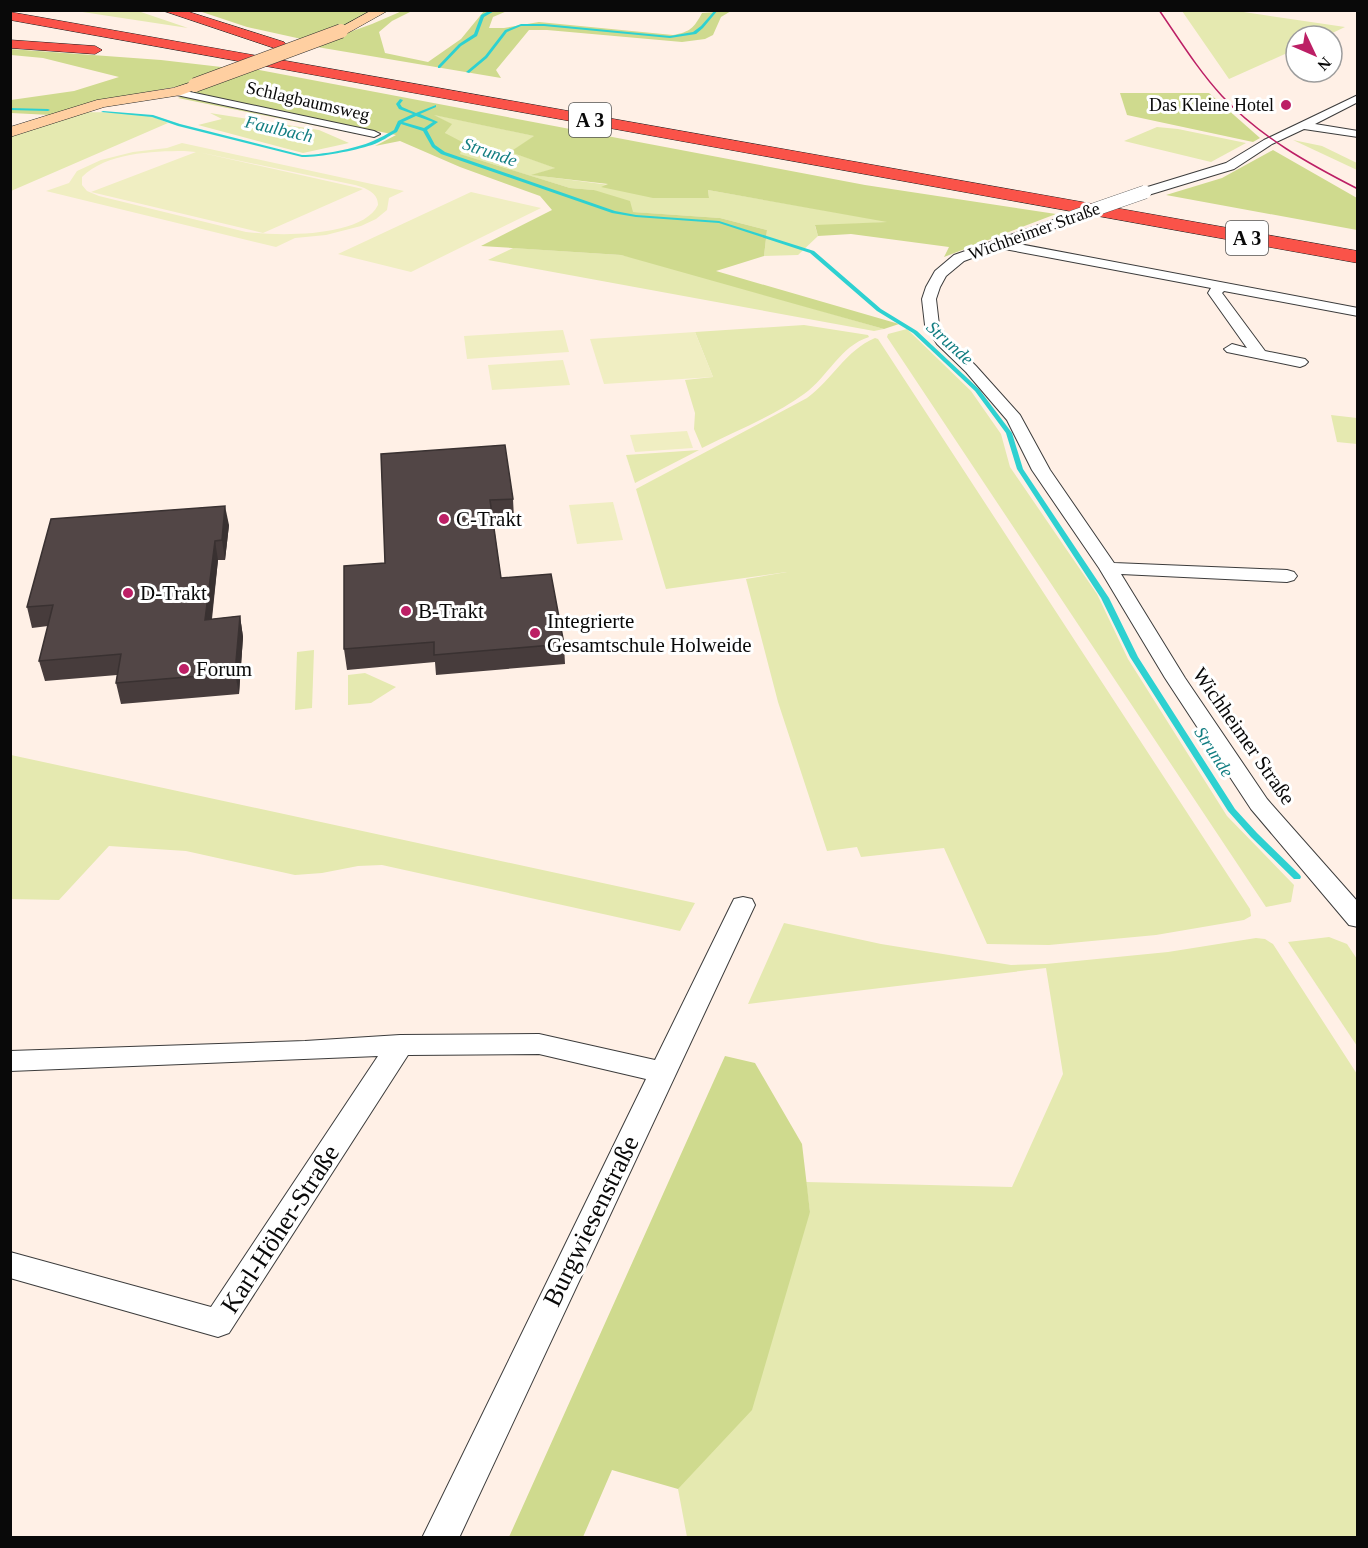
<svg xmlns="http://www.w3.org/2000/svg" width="1368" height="1548" font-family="Georgia,serif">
<rect width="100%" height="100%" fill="#fff0e6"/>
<g fill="#e5e9b0">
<polygon points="76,11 138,11 188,28"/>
<polygon points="1182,11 1237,11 1345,27 1326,36 1296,36 1296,49 1229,79"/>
<path d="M 86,112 C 112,113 144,111 168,123 L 11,191 L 10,137 Z"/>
<polygon points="210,113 319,130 349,143 303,153 198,125 222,119"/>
<polygon points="431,114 535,136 511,152 556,168 533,175 709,198 708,190 892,222 815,226 818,236 798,255 764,256 767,230 720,218 632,212 594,190 570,188 459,154 445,133 451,124"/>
<polygon points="1157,127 1178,129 1246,143 1211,162 1124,141"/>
<polygon points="1293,140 1322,146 1357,163 1357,170"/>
<polygon points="513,248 621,255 641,259 884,329 874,331 488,260"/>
<path d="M 804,325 L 868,335 L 869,337 C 840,346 828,377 804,394 C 774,416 736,431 702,448 L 694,429 L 695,413 L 685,380 L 713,377 L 695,332 Z"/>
<polygon points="907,329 971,391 1001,434 1010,467 1097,594 1128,659 1227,816 1294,885 1291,902 1266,907 887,337 888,334"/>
<path d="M 875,338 L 878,339 L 1250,909 L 1251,916 L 1244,920 L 1156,935 L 1049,945 L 987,944 L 944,848 L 861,857 L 857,847 L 827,851 L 778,702 L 746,579 L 787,572 L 666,589 L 636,489 L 807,398 C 832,380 846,350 875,338 Z"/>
<polygon points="1331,415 1357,418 1357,444 1337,442"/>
<polygon points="699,450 635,483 626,455"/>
<polygon points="314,650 312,708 295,710 297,652"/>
<polygon points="365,673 396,687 371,703 348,705 348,675"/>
<polygon points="11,755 695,903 680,931 382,865 358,866 322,873 295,875 186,851 109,846 59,900 11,899"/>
<polygon points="784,923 881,944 1011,965 1046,964 1168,952 1256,938 1265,939 1273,944 1357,1074 1357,1537 687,1537 678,1489 692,1421 810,1212 806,1182 1012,1187 1063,1074 1046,968 748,1004"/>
<polygon points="1329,937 1347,944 1357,959 1357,1046 1288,942"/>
</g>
<g fill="#cfda8e">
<polygon points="199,11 376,11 358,20 306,40 247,27"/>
<path d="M 402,11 L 412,11 L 392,21 L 379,32 L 385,53 L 428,62 L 461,39 L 484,11 L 507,11 L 493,17 L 489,28 L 504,28 L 539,22 L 673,35 C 690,32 694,28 702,13 L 731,11 L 721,17 L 713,35 L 705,39 L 682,42 L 547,30 L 529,30 L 496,70 L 501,78 L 311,46 L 372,24 Z"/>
<polygon points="10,49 161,60 230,68 181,86 97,101 51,115 11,113 11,100 74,91 119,77 43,58 11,55"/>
<polygon points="254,69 865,185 1056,214 944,257 949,247 851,234 818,236 815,225 887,222 708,190 709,198 653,198 601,187 608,184 531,175 555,168 510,152 534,136 434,115 452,124 445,133 464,143 460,154 570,188 594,190 630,201 633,212 720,218 767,230 764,256 716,271 899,324 884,329 621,255 481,246 552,210 540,196 460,167 400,141 375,146 396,135 377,131 362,135 178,98"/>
<polygon points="1120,93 1209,93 1260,138 1253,142 1127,115"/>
<polygon points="1273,150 1357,198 1357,230 1166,195 1222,178"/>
<polygon points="725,1056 755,1063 802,1144 810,1212 752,1410 678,1489 612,1470 583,1537 509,1537"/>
</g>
<g fill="#f0eec2" fill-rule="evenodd">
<path d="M 182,143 L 404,191 L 389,198 L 387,210 L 376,219 L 361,226 L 326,235 L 295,238 L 276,247 L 46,191 L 69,183 L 77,171 L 101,160 L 133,152 L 167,148 ZM 184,151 L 196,152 L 91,192 L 263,233 L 363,189 L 198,152 L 355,185 C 365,188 378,192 378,205 C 362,238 277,236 246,232 L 99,196 L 87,191 L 82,185 L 82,177 C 106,153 152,151 184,151 Z"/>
<polygon points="471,192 541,208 411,272 338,254"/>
<polygon points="563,330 569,352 467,359 464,336"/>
<polygon points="695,332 713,377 604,384 590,339"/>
<polygon points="563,360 570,385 492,390 488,365"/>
<polygon points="687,431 693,448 635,452 630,435"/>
<polygon points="613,502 623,540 577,544 569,505"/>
</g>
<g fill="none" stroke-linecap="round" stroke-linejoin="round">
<g fill="#2ed1d1" fill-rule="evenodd">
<polygon points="491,10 496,10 484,17 477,36 461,46 440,68 438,68 438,66 459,44 474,34 481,15"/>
<polygon points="715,10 718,10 703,28 696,34 670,38 544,26 521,26 507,32 487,58 469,73 466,72 485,56 505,30 521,24 544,24 670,36 693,32 701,26"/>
<path d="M 400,99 L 403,100 L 400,104 L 402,107 L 416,113 L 436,105 L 436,107 L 420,114 L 438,122 L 427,130 L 435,145 L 445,152 L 615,211 L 636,215 L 719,221 L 814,251 L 881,309 L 917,331 L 979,389 L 1012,433 L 1023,469 L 1109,598 L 1138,657 L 1235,809 L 1257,833 L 1300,875 L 1301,877 L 1300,879 L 1294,879 L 1251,837 L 1228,811 L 1130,657 L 1101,598 L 1017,469 L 1006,433 L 975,391 L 913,333 L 877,311 L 810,253 L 719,223 L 636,217 L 612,213 L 441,154 L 432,147 L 423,131 L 401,124 L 397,132 C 389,136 381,142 372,145 C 353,151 322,157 302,157 L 178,126 L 152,117 L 101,112 L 103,111 L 153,115 L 180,124 L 302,155 C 321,155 355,149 373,141 C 380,138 387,134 394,130 L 398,121 L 413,114 L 399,109 L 396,104 ZM 416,116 L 433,122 L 424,128 L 403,122 Z"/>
<polygon points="10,108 48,109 50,110 48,111 10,110"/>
</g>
<g stroke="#3c3c3c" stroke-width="2">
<g id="street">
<polygon points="176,89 374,131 380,134 374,137 172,94 171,92"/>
<polygon points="1358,95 1358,102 1315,124 1358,131 1358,137 1304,129 1272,144 1234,169 1145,196 1139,192 1141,189 1226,163 1264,140"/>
<polygon points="1073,213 1079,217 1078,220 1014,243 1358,308 1358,316 1224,291 1222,293 1265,351 1305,359 1308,362 1305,365 1300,367 1227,352 1224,349 1232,344 1247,348 1208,293 1211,288 999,248 964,261 946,276 940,287 936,299 939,325 948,338 976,366 1020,415 1050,470 1114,563 1287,570 1294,572 1297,576 1294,580 1287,582 1121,574 1185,678 1267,799 1358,902 1358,927 1349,925 1251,809 1165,678 1099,568 1032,470 1007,420 966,372 937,344 925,325 922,299 926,287 935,271 954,255"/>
<polygon points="743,897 752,899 755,905 459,1538 422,1538 646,1079 539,1054 408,1055 229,1333 218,1337 10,1278 10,1252 211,1307 378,1056 10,1071 10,1051 305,1041 400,1035 539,1034 655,1060 731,905 734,899"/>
</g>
</g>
<g stroke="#2b2b2b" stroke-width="1">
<g id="secondary">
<polygon points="372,10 389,10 346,34 341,35 334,31"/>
<polygon points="195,81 202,85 200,88 181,95 104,107 10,137 10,127 97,100 173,88"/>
</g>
</g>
<g stroke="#1a1a1a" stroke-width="1">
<g id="highway">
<polygon points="161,10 183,10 284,42 286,45 279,49 274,48"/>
<polygon points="10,12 1358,251 1358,263 10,20"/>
<polygon points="10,40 95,46 102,50 95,54 10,48"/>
</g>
</g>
<use href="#street" fill="#fff" fill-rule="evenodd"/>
<use href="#secondary" fill="#ffcfa1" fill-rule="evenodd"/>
<use href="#highway" fill="#fa5349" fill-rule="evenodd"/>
<path stroke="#bc1f65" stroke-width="1.5" d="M 1159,10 C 1179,39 1198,70 1222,96 C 1260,137 1309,164 1358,189"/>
<g stroke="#3c3c3c" stroke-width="14" stroke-linecap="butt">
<polyline id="street-bridge" points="1073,217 1145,192"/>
</g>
<g stroke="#2b2b2b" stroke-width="15" stroke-linecap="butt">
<polyline id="secondary-bridge" points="195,85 341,31"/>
</g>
<use href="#street-bridge" stroke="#fff" stroke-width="13"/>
<use href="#secondary-bridge" stroke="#ffcfa1" stroke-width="14"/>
</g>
<g fill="#473c3c">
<polygon points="381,454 513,499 514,518 493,519 501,578 564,644 565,664 436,675 435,662 347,670 344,649 385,563"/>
<polygon points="229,525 225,560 218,560 212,619 240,616 243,637 239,694 121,704 116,683 117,675 45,681 39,661 48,626 32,628 27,607"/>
</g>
<g fill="#393131">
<polygon points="225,506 229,525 225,560 222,540"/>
<polygon points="215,541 218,560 209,640 205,620"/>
<polygon points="240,616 243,637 239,694 235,673"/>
</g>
<g fill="#524646" stroke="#393131" stroke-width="1.5">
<polygon points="505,445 513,499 490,500 501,578 551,574 564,644 434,655 434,642 344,649 344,566 385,563 381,454"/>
<polygon points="225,506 222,540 215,541 205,620 240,616 235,673 116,683 121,654 39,661 53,605 27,607 51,519"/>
</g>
<g fill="#bc1f65" stroke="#fff" stroke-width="2">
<circle cx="1286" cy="105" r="6"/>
<circle cx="444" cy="519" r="6"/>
<circle cx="128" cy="593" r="6"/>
<circle cx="406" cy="611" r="6"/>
<circle cx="535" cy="633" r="6"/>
<circle cx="184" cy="669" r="6"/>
</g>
<g text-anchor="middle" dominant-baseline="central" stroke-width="6" stroke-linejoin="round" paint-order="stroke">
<g font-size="18" fill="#090909" stroke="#fff">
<text transform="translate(308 101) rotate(13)">Schlagbaumsweg</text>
<text transform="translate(1034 231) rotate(-20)">Wichheimer Straße</text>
</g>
<g font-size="18" fill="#090909" stroke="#fff" text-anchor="end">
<text x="1274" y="105">Das Kleine Hotel</text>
</g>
<g font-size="18" font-style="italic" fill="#117d81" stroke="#fff">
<text transform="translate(279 129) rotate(13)">Faulbach</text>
<text transform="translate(490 152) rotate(19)">Strunde</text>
<text transform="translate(950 343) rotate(42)">Strunde</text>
<text transform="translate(1214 752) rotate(57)">Strunde</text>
</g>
<g fill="#fff" stroke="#535353" stroke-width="1.5">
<rect x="569" y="103" width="42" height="34" rx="4.5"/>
<rect x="1226" y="221" width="42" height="34" rx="4.5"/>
</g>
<g font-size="20" font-weight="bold" fill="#090909">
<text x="590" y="120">A 3</text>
<text x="1247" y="238">A 3</text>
</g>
<g font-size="21" fill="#090909" stroke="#fff" text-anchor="start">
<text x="456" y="519">C-Trakt</text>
<text x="140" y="593">D-Trakt</text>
<text x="418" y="611">B-Trakt</text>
<text x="547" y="621">Integrierte<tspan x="547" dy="24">Gesamtschule Holweide</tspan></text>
<text x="196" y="669">Forum</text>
</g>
<g font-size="21" fill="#090909" stroke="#fff">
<text transform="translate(1244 736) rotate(55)">Wichheimer Straße</text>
</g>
<g font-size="26" fill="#090909" stroke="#fff">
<text transform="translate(591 1221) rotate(-64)">Burgwiesenstraße</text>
<text transform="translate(280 1229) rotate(-57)">Karl-Höher-Straße</text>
</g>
</g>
<rect width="1368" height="1548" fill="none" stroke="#090909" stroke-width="24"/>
<g transform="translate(1314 54) rotate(134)"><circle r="28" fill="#ffffff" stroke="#9d9d9d" stroke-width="1.5"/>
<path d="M0-4.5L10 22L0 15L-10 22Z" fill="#bc1f65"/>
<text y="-9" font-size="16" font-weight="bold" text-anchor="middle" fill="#090909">N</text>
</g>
</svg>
